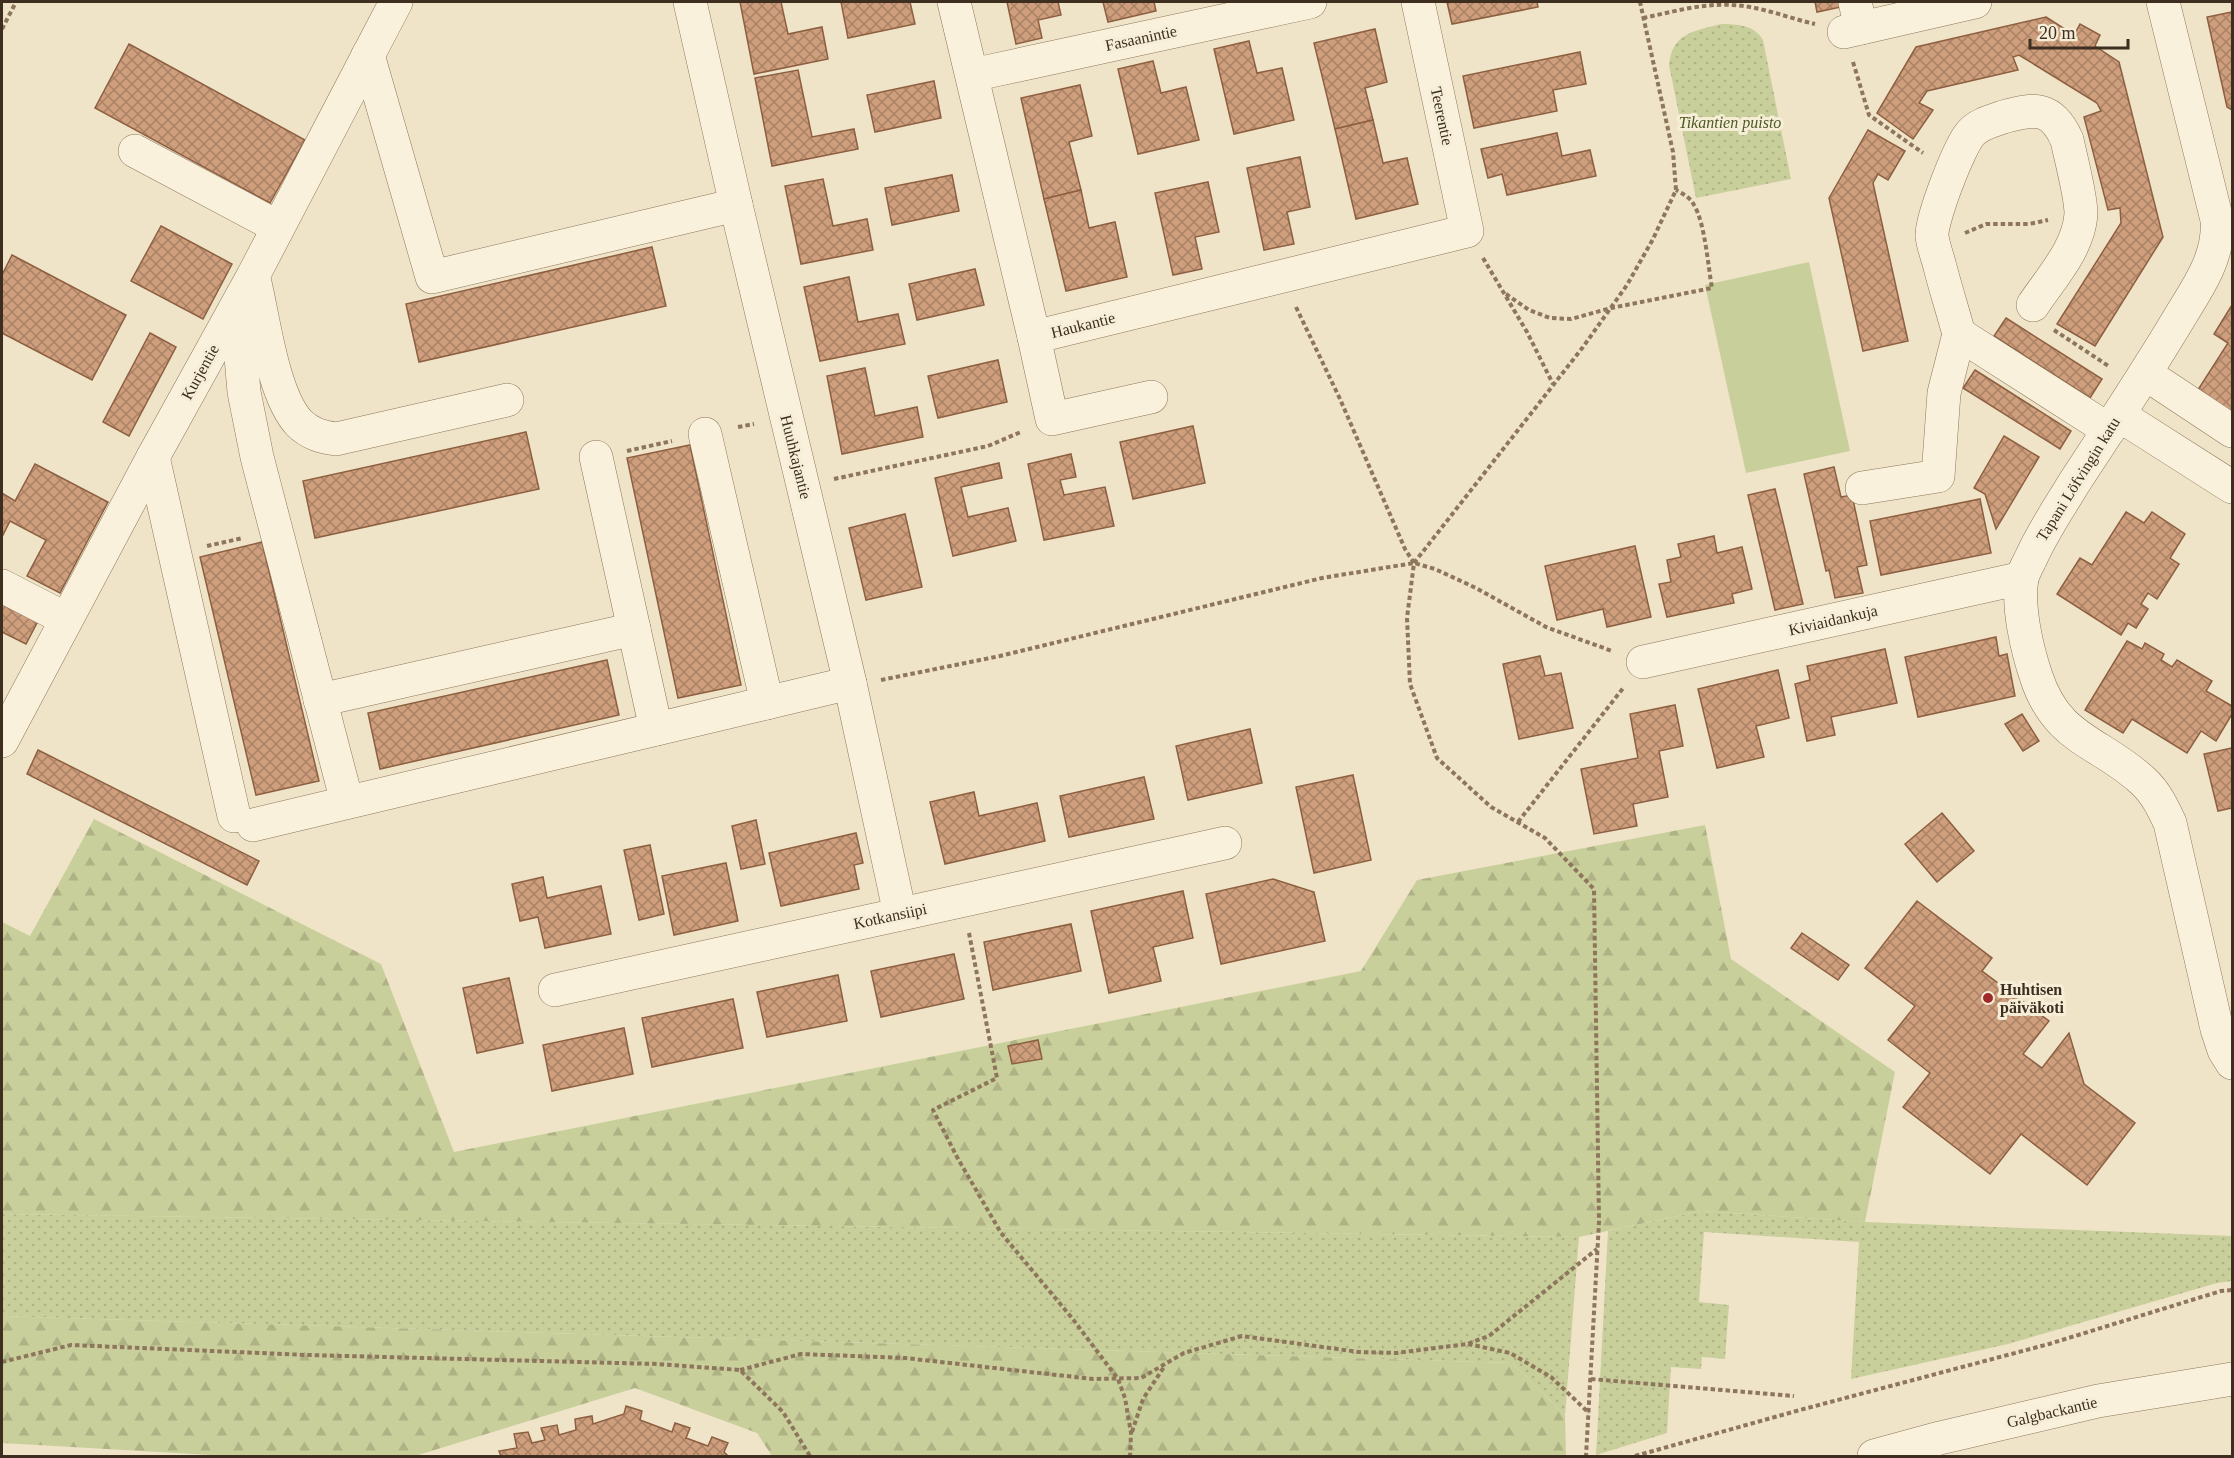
<svg xmlns="http://www.w3.org/2000/svg" width="2234" height="1458" font-family="Georgia,serif">
<defs>
<pattern id="green-dots" width="8" height="8" patternUnits="userSpaceOnUse" patternTransform="scale(1.5)"><rect width="8" height="8" fill="#c9cf9b"/><path d="M2 2h.1M6 6h.1" fill="none" stroke="#aeb285" stroke-width="1.8" stroke-linecap="round"/></pattern>
<pattern id="forest-firs" width="22" height="20" patternUnits="userSpaceOnUse" patternTransform="scale(1.5)"><rect width="22" height="20" fill="#c9cf9b"/><path d="M5 1l3.5 6h-7zM16 11l3.5 6h-7z" fill="#aeb285"/></pattern>
<pattern id="building-cross-hatch" width="8" height="8" patternUnits="userSpaceOnUse" patternTransform="scale(1.5)"><rect width="8" height="8" fill="#cf9f7d"/><path d="M0 0l8 8M0 8l8-8" fill="none" stroke="#a98266"/></pattern>
</defs>
<rect width="100%" height="100%" fill="#f0e4c8"/>
<g fill="url(#green-dots)">
<path d="M 1721,24 C 1737,24 1755,25 1763,40 L 1791,179 L 1696,198 L 1669,65 C 1672,33 1694,31 1721,24 Z"/>
<polygon points="1701,1211 1865,1222 2232,1236 2232,1281 2217,1283 2008,1344 1851,1379 1859,1242 1704,1232 1699,1302 1729,1305 1725,1359 1702,1357 1701,1369 1671,1367 1667,1433 1596,1455 1608,1231"/>
<polygon points="2,1214 1579,1237 1565,1415 1512,1363 2,1316"/>
</g>
<g fill="url(#forest-firs)">
<polygon points="94,819 381,964 454,1152 1361,971 1417,880 1705,825 1731,959 1895,1072 1865,1222 1701,1211 1579,1237 2,1214 2,922 30,936"/>
<polygon points="2,1316 1512,1363 1565,1415 1566,1456 772,1456 757,1433 635,1388 415,1456 228,1456 2,1443"/>
</g>
<polygon fill="#c9cf9b" points="1809,262 1850,451 1746,473 1705,285"/>
<g fill="url(#building-cross-hatch)" stroke="#8d5f41" stroke-width="1.5">
<polygon points="740,2 781,2 788,34 822,27 828,59 754,74"/>
<polygon points="841,2 910,2 915,24 848,38"/>
<polygon points="1007,2 1058,2 1061,15 1038,20 1042,38 1016,44"/>
<polygon points="1103,2 1154,2 1156,11 1108,22"/>
<polygon points="1447,2 1537,2 1538,7 1452,24"/>
<polygon points="1815,2 1840,2 1841,7 1817,12"/>
<polygon points="2232,12 2232,110 2227,107 2207,17"/>
<polygon points="2046,17 2074,35 2080,24 2100,35 2095,46 2119,62 2163,237 2095,346 2057,324 2121,223 2120,208 2108,210 2084,117 2101,111 2097,103 2019,55 2013,57 2018,70 1927,91 1919,103 1933,110 1913,139 1877,113 1916,47"/>
<polygon points="1375,29 1387,82 1365,88 1373,120 1335,129 1314,43"/>
<polygon points="1249,41 1257,73 1282,68 1294,120 1234,134 1214,49"/>
<polygon points="129,44 305,140 270,203 95,108"/>
<polygon points="1580,52 1586,84 1553,90 1557,111 1474,128 1463,76"/>
<polygon points="1153,61 1161,93 1186,87 1199,140 1138,154 1118,69"/>
<polygon points="798,70 812,137 854,129 858,149 772,166 755,78"/>
<polygon points="934,81 941,118 875,132 867,95"/>
<polygon points="1080,85 1092,136 1069,142 1081,190 1044,199 1021,98"/>
<polygon points="1373,120 1383,163 1407,158 1418,204 1356,219 1335,129"/>
<polygon points="1868,130 1905,151 1888,180 1878,174 1873,183 1908,341 1863,351 1829,198"/>
<polygon points="1557,133 1562,156 1590,150 1596,176 1507,195 1502,174 1488,178 1481,149"/>
<polygon points="1300,157 1310,207 1287,212 1294,244 1264,250 1247,168"/>
<polygon points="952,175 959,211 892,225 885,188"/>
<polygon points="823,179 833,226 867,219 873,250 801,264 785,186"/>
<polygon points="1208,182 1219,232 1195,237 1202,269 1173,275 1155,193"/>
<polygon points="1081,190 1089,228 1115,222 1127,277 1066,291 1044,199"/>
<polygon points="161,226 232,264 203,319 131,281"/>
<polygon points="652,247 666,306 419,362 406,304"/>
<polygon points="12,255 126,315 92,380 2,333 2,275"/>
<polygon points="975,269 984,305 917,320 909,284"/>
<polygon points="849,277 858,322 898,314 905,344 820,361 804,287"/>
<polygon points="2232,305 2232,420 2194,396 2228,343 2214,334"/>
<polygon points="2006,318 2102,379 2090,398 1994,336"/>
<polygon points="150,333 176,347 129,436 103,422"/>
<polygon points="998,360 1007,402 938,418 928,376"/>
<polygon points="865,368 875,416 917,407 923,437 842,454 827,376"/>
<polygon points="1975,370 2071,431 2060,449 1963,388"/>
<polygon points="1193,426 1205,483 1133,499 1120,442"/>
<polygon points="526,432 539,489 315,538 303,481"/>
<polygon points="2004,436 2039,457 1996,529 1985,494 1974,488"/>
<polygon points="690,445 741,685 678,698 627,458"/>
<polygon points="1071,454 1076,477 1060,480 1064,495 1105,487 1114,526 1044,540 1028,464"/>
<polygon points="999,463 1002,478 961,487 968,517 1008,508 1016,541 953,556 935,478"/>
<polygon points="35,464 108,502 60,593 27,576 46,540 10,521 2,537 2,493 15,501"/>
<polygon points="1834,467 1841,497 1852,495 1867,565 1857,567 1863,593 1835,598 1829,570 1826,571 1804,474"/>
<polygon points="1775,489 1803,604 1775,610 1748,495"/>
<polygon points="1980,499 1991,553 1881,575 1870,521"/>
<polygon points="2126,512 2144,523 2152,512 2185,534 2170,558 2179,564 2157,599 2148,593 2141,604 2148,609 2136,628 2128,623 2121,635 2057,594 2080,558 2092,565"/>
<polygon points="905,514 922,587 866,600 849,528"/>
<polygon points="1714,536 1717,553 1742,547 1752,589 1732,594 1734,603 1667,617 1659,584 1671,582 1667,560 1681,557 1678,544"/>
<polygon points="262,542 319,781 256,795 200,557"/>
<polygon points="1635,546 1651,617 1607,627 1603,609 1557,620 1545,566"/>
<polygon points="2,602 38,621 26,644 2,632"/>
<polygon points="1996,637 1999,656 2007,654 2015,696 1918,717 1905,657"/>
<polygon points="2127,641 2142,649 2145,643 2164,654 2161,660 2172,667 2177,660 2212,681 2206,691 2232,706 2232,714 2216,741 2201,731 2187,753 2132,719 2123,733 2085,710"/>
<polygon points="1885,649 1897,703 1831,717 1835,735 1807,741 1795,684 1810,680 1807,666"/>
<polygon points="1540,656 1545,676 1561,673 1573,728 1519,739 1503,664"/>
<polygon points="607,660 619,715 380,769 368,713"/>
<polygon points="1778,670 1789,718 1756,726 1764,757 1717,768 1698,689"/>
<polygon points="1675,705 1683,746 1659,751 1668,797 1633,804 1637,826 1594,834 1581,769 1638,758 1630,714"/>
<polygon points="2022,714 2039,741 2023,751 2005,724"/>
<polygon points="1250,729 1262,783 1188,800 1176,746"/>
<polygon points="2232,748 2232,808 2218,811 2204,754"/>
<polygon points="38,750 259,861 247,885 27,774"/>
<polygon points="1353,775 1371,860 1314,873 1296,787"/>
<polygon points="1144,777 1154,819 1069,837 1060,796"/>
<polygon points="974,792 979,816 1037,803 1045,841 945,864 930,802"/>
<polygon points="1942,813 1974,851 1937,882 1905,844"/>
<polygon points="756,820 765,864 741,869 732,826"/>
<polygon points="856,833 863,863 854,865 859,889 781,906 769,853"/>
<polygon points="650,845 664,914 639,920 624,850"/>
<polygon points="726,863 738,921 674,935 662,876"/>
<polygon points="543,877 547,898 601,886 611,934 545,948 538,917 520,921 512,884"/>
<polygon points="1273,879 1314,892 1325,941 1221,964 1206,894"/>
<polygon points="1183,891 1193,938 1153,947 1161,981 1109,993 1091,911"/>
<polygon points="1917,901 1992,958 1982,971 2049,1021 2023,1054 2042,1068 2069,1033 2084,1084 2135,1123 2087,1185 2021,1134 1990,1174 1903,1107 1930,1073 1888,1040 1915,1006 1865,968"/>
<polygon points="1071,924 1081,971 993,990 984,942"/>
<polygon points="1802,933 1849,965 1838,980 1791,948"/>
<polygon points="954,954 964,999 881,1017 871,971"/>
<polygon points="838,975 847,1021 767,1037 757,992"/>
<polygon points="509,978 523,1043 477,1053 463,988"/>
<polygon points="733,999 743,1048 652,1067 642,1018"/>
<polygon points="624,1028 633,1074 552,1091 543,1045"/>
<polygon points="1038,1040 1042,1059 1012,1064 1008,1046"/>
<polygon points="626,1406 642,1411 640,1420 672,1432 675,1423 690,1428 686,1438 708,1446 712,1437 728,1443 724,1452 728,1456 501,1456 499,1451 517,1448 514,1434 528,1432 532,1443 545,1440 541,1428 557,1425 559,1435 576,1430 575,1419 592,1416 593,1424 624,1414"/>
</g>
<g fill="none" stroke-linecap="round" stroke-linejoin="round">
<g stroke="#8d765c" stroke-width="34">
<g id="minor">
<polyline points="690,2 736,205 850,683 900,914"/>
<polyline points="954,2 1034,337 1467,231 1418,2"/>
<polyline points="1855,2 1861,28"/>
<path d="M 2163,2 L 2217,220 C 2220,255 2199,286 2181,315 C 2147,372 2110,428 2074,483 C 2059,508 2043,531 2031,558 C 2028,564 2024,571 2022,578 C 2017,607 2027,649 2036,676 C 2057,741 2100,741 2143,781 C 2156,793 2163,808 2170,823 L 2217,1029 L 2224,1050 L 2232,1063"/>
<polyline points="1844,32 1975,2"/>
<polyline points="368,55 432,277 736,205"/>
<polyline points="972,75 1310,2"/>
<polyline points="135,151 278,227"/>
<path d="M 255,283 C 264,321 273,395 299,423 C 310,434 322,437 336,439 L 507,400"/>
<polyline points="243,301 240,345 244,392 257,457 347,802"/>
<path d="M 2033,305 C 2051,278 2079,248 2081,214 C 2081,196 2071,159 2067,140 C 2052,106 2035,108 2003,117 C 1992,121 1979,124 1971,133 C 1959,146 1931,220 1932,236 C 1933,246 1938,258 1940,267 C 1946,290 1953,312 1959,334 L 2109,430"/>
<polyline points="1034,337 1052,419 1151,397"/>
<polyline points="2146,374 2232,431"/>
<polyline points="2119,415 2232,487"/>
<polyline points="705,434 767,703"/>
<polyline points="153,457 234,816"/>
<polyline points="596,457 656,729"/>
<polyline points="1862,488 1938,476 1944,393 1959,334"/>
<polyline points="2,586 66,619"/>
<polyline points="1643,662 2022,578"/>
<polyline points="320,700 634,629"/>
<polyline points="2,741 153,457 253,276 396,2"/>
<polyline points="253,825 850,683"/>
<polyline points="555,990 1225,843"/>
<polyline points="1874,1456 1940,1438 2098,1401 2232,1379"/>
</g>
</g>
<g stroke="#8d765c" stroke-width="4" stroke-dasharray="4.5 3" stroke-linecap="butt">
<path d="M 1643,18 C 1672,12 1703,3 1732,5 C 1760,6 1788,18 1815,24"/>
<polyline points="2,29 16,2"/>
<polyline points="1853,62 1869,115 1923,153"/>
<polyline points="1965,233 1986,224 2029,224 2048,220"/>
<polyline points="1483,258 1527,332 1553,384"/>
<path d="M 1506,294 L 1529,310 L 1550,318 L 1571,319 L 1611,308 L 1712,288 C 1708,266 1705,223 1694,205 C 1690,197 1683,194 1676,190"/>
<polyline points="1296,307 1340,399 1405,549 1414,563 1407,618 1410,684 1437,758 1491,807 1545,838 1594,889 1599,1222 1586,1456"/>
<polyline points="2054,330 2110,367"/>
<polyline points="738,427 754,424"/>
<polyline points="627,451 672,441"/>
<polyline points="834,479 988,446 1021,432"/>
<polyline points="207,546 243,538"/>
<polyline points="1414,563 1583,347 1627,285 1653,239 1676,190 1673,152 1640,2"/>
<polyline points="881,680 1000,656 1322,578 1414,563 1435,569 1476,588 1546,627 1612,651"/>
<polyline points="1518,822 1624,687"/>
<polyline points="969,933 997,1078 933,1110 957,1157 1001,1233 1072,1318 1118,1379 1125,1398 1131,1433 1130,1456"/>
<polyline points="1468,1344 1510,1353 1551,1377 1589,1413"/>
<polyline points="2,1362 71,1345 307,1355 657,1364 740,1370 783,1412 810,1456"/>
<polyline points="740,1370 801,1354 905,1358 1093,1379 1141,1378 1184,1353 1242,1336 1359,1352 1396,1353 1467,1344 1489,1336 1597,1249"/>
<polyline points="1591,1379 1794,1396"/>
<polyline points="1132,1432 1143,1399 1164,1367"/>
<polyline points="1635,1456 1800,1410 2049,1344 2221,1291 2232,1290"/>
</g>
<use href="#minor" stroke="#faf1dc" stroke-width="33"/>
</g>
<circle fill="#9e2a2b" stroke="#f7eed8" stroke-width="2" cx="1988" cy="998" r="6"/>
<g text-anchor="middle" dominant-baseline="central" stroke-width="6" stroke-linejoin="round" paint-order="stroke">
<g font-size="16" fill="#3d2e20" stroke="#f7eed8">
<text transform="translate(1141 38) rotate(-12)">Fasaanintie</text>
<text transform="translate(1442 116) rotate(78)">Teerentie</text>
<text transform="translate(1083 325) rotate(-14)">Haukantie</text>
<text transform="translate(200 372) rotate(-61)">Kurjentie</text>
<text transform="translate(796 457) rotate(76)">Huuhkajantie</text>
<text transform="translate(2078 479) rotate(-58)">Tapani Löfvingin katu</text>
<text transform="translate(1833 620) rotate(-13)">Kiviaidankuja</text>
<text transform="translate(890 916) rotate(-12)">Kotkansiipi</text>
<text transform="translate(2052 1412) rotate(-13)">Galgbackantie</text>
</g>
<g font-size="16" font-style="italic" fill="#4d5a26" stroke="#f7eed8">
<text x="1730" y="122">Tikantien puisto</text>
</g>
<g font-size="16" font-weight="bold" fill="#3d2e20" stroke="#f7eed8" text-anchor="start">
<text x="2000" y="989">Huhtisen<tspan x="2000" dy="18">päiväkoti</tspan></text>
</g>
</g>
<rect width="2234" height="1458" fill="none" stroke="#3d2e20" stroke-width="6"/>
<path d="M2030 39v9h98v-9" fill="none" stroke="#3d2e20" stroke-width="3"/>
<text x="2039" y="39" font-size="18" fill="#3d2e20" stroke="#f7eed8" stroke-width="4.5" paint-order="stroke">20 m</text>
</svg>
